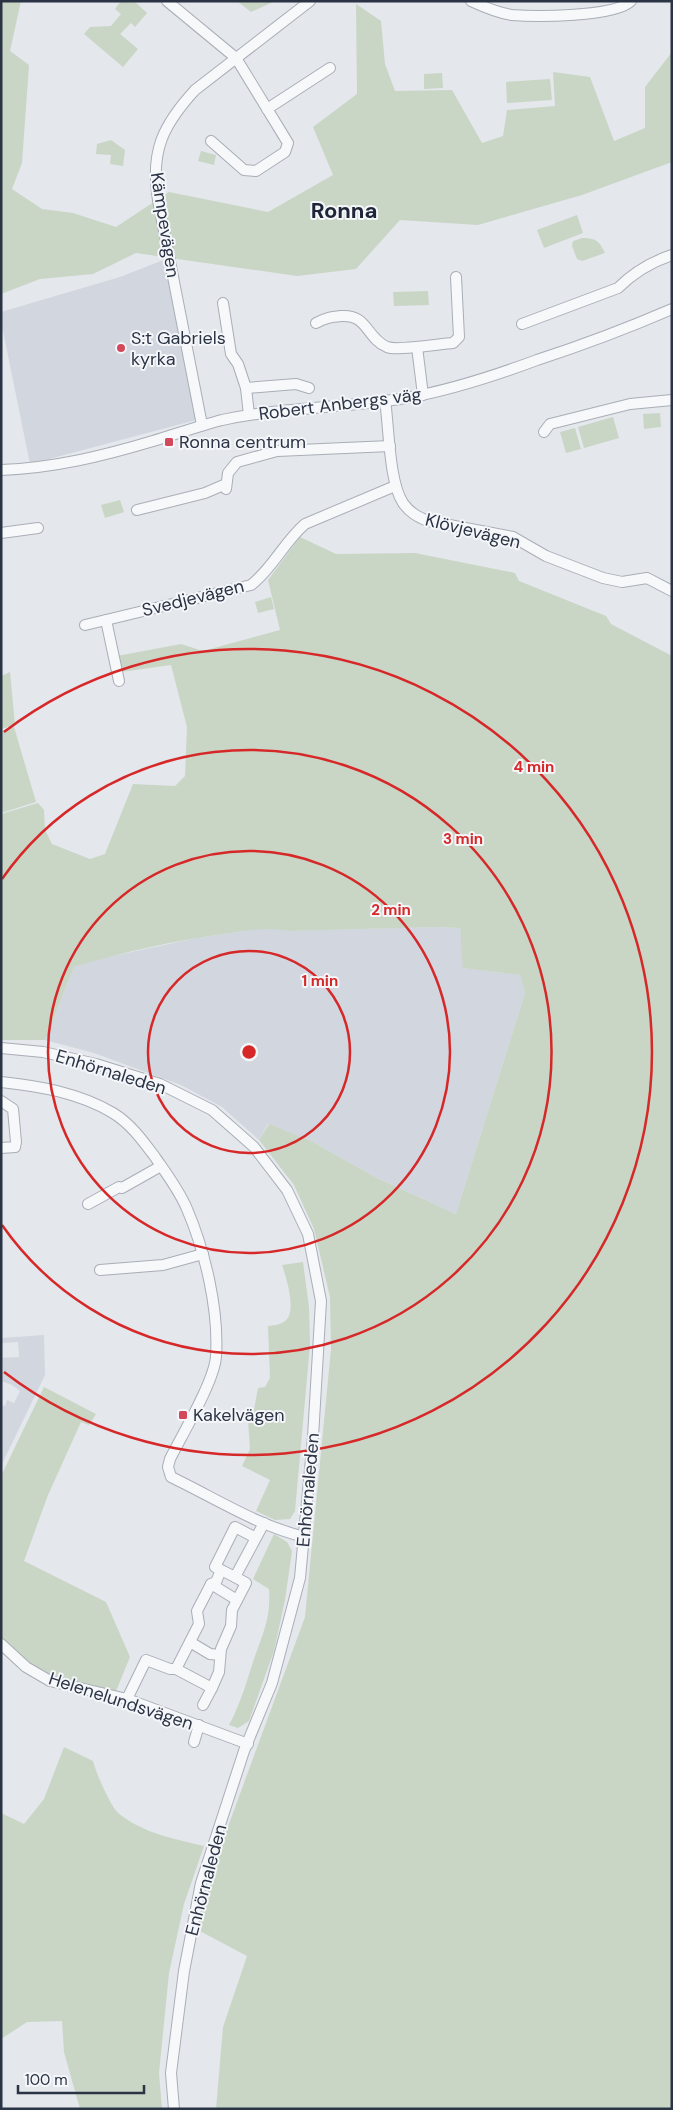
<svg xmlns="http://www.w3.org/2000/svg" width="673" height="2110" font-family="'DM Sans',sans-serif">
<rect width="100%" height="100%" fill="#e4e7ec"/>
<g fill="#d2d6de">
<polygon points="166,259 200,419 30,464 1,321 1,312 120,277"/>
<polygon points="271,927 288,931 436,927 460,928 464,968 520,975 525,993 456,1214 377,1178 311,1141 268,1124 259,1140 222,1107 181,1085 94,1053 45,1040 74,967 103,958 197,938"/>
<polygon points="44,1335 45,1375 1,1466 1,1405 5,1406 7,1400 14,1403 20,1391 12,1385 1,1381 1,1358 19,1357 18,1342 1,1343 1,1338"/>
</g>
<g fill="#c9d6c5">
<polygon points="1,1 21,1 10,51 29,65 22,163 12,189 42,209 73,213 116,227 169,192 268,212 333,175 313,127 357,94 356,4 381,21 385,64 395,91 452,90 482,143 503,136 507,110 555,106 553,72 590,77 614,141 645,128 645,87 672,52 672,162 582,195 478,225 400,220 356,269 297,276 136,253 93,274 40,279 1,294"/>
<polygon points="121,1 134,1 147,13 135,27 131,23 120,34 138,49 123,67 84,34 90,27 111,26 121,14 115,9"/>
<polygon points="237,1 275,1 251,12"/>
<polygon points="442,73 443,88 424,89 424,74"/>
<polygon points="550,79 552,100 507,103 506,82"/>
<polygon points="111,140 125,150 123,166 110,164 111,155 96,154 97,144"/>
<polygon points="201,151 216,155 214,165 198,161"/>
<polygon points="577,215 583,233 544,248 537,230"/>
<path d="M 582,238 C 596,238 599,241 605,253 L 582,261 L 577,259 L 572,246 L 573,241 Z"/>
<polygon points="428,291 429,305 394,306 393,292"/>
<polygon points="660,413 661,427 644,429 643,414"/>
<polygon points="613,417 619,438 584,448 578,427"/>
<polygon points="575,428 581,449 566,453 560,432"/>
<polygon points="120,500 124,512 105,518 101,505"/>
<path d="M 300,537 L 336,554 L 415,553 L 515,573 L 519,581 L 606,616 L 611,624 L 672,656 L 672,2109 L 216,2109 L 223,2027 L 247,1956 L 198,1930 L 219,1851 L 305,1617 L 331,1349 L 330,1297 L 314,1229 L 294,1185 L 259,1140 L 269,1124 L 311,1141 L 377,1178 L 456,1214 L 525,993 L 520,975 L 463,968 L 460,928 L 436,927 L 288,931 C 266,926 246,931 224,934 C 173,941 123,952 74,967 L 45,1040 L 1,1040 L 1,814 L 38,803 L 44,810 L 45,830 L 52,844 L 90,859 L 105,854 L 133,784 L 175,786 L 185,776 L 187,727 L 171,665 L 121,672 L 117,656 L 181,644 L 203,651 L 280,630 L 268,580 Z"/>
<polygon points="271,597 274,609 258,613 255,602"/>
<polygon points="10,672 15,725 1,729 1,676"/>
<polygon points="14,727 36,802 1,813 1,731"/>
<path d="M 303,1262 L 309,1307 L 310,1345 L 295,1511 L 290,1519 L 275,1520 L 256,1511 L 270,1480 L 242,1466 L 250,1449 L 248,1420 L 253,1415 L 258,1388 L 265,1387 L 270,1378 L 268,1326 C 275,1325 282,1325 287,1319 C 296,1309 286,1276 282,1265 Z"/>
<path d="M 44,1387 L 96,1414 L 89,1425 L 81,1422 L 48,1495 L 24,1561 L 106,1602 L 130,1657 L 116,1691 C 61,1680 42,1679 1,1638 L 1,1476 Z"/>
<path d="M 274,1534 L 287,1542 L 292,1551 L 285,1600 L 274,1651 L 249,1721 L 238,1728 L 229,1725 C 241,1703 247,1680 255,1656 C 264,1631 271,1616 269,1589 L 253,1579 Z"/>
<path d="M 64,1747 L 93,1761 C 96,1773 110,1805 118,1813 C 142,1833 175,1839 204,1846 L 184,1904 L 169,1973 L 159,2073 L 162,2109 L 80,2109 L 64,2052 L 62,2021 L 27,2022 L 1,2039 L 1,1813 L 24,1824 L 44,1799 Z"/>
</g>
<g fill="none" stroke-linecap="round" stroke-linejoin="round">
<g stroke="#a9aeb7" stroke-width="12">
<g id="minor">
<polyline points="167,1 236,58 288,143 285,152 256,171 244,170 211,141"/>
<path d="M 471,1 C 484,7 498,13 512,15 C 535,17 615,17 631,1"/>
<polyline points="267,109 330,68"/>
<polyline points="223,303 231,354 238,364 246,388 249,415"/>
<path d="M 316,323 C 325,318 331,317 341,316 C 368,314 366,338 387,347 C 398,351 439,344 453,343 L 459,337 L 456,277"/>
<path d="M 522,324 L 618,288 C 634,272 651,262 672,255"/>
<polyline points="417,347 423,395"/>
<polyline points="246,388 296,384 309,388"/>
<path d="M 385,400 C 389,427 389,482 403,503 C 410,513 418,517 428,521 L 513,537 L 546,556 L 603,578 L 622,582 L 647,578 L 672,591"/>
<path d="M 202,425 L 158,200 C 150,151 163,125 195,90 L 310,1"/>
<polyline points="544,432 550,424 630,404 672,400"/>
<path d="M 1,470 C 54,468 103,456 153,441 C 176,434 199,426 222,420 C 283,407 345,408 406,398 C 452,390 494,376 537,360 C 583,345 628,328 672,309"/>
<polyline points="226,489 228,473 237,462 277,451 390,446"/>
<polyline points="137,510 205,493 226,484"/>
<polyline points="1,533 38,528"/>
<polyline points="85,625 106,620"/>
<path d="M 119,681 L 106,620 L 251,585 C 273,568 284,542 305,524 L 395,486"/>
<polyline points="1,1048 43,1052 96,1064 160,1084 212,1110 254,1147 287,1190 308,1234 321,1301 313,1437 300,1578 272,1683 244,1751 201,1883 184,1971 171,2073 174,2109"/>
<path d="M 1,1082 C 39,1086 80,1093 113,1113 C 131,1124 143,1141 155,1157 C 166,1173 179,1190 187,1209 C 205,1251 219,1310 216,1356 C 215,1380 182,1435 170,1459 L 168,1467 L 171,1477 C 215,1498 258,1526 305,1537"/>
<polyline points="1,1101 13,1109 16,1142 15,1147 1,1148"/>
<polyline points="88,1204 119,1187 122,1188 161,1166"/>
<polyline points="100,1270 163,1265 203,1254"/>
<polyline points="256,1538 235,1527 215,1567 235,1577 264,1523"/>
<polyline points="211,1584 237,1600"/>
<polyline points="190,1642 210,1654 220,1655"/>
<polyline points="1,1644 26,1667 50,1681 127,1699 248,1744"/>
<polyline points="176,1669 212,1688 203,1705"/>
<polyline points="212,1688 219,1672 221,1649 231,1626 232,1610 246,1583 235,1577"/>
<polyline points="127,1699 146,1660 170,1669 176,1669 199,1624 197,1611 211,1584 216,1582 221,1570"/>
<polyline points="194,1742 199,1725"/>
</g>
</g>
<use href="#minor" stroke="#f7f8fa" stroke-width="10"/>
</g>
<g fill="none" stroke="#d62828" stroke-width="2.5">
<circle cx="249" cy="1052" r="101"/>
<circle cx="249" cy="1052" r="201"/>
<path d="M2 879A302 302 0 1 1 2 1225"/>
<path d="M4 732A403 403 0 1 1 4 1372"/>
</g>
<g fill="#d1495b" stroke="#f4f6f9" stroke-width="2">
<circle cx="121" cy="348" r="5"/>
<rect x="164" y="437" width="10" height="10" rx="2.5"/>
<rect x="178" y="1410" width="10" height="10" rx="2.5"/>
</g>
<g text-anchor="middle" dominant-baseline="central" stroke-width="4" stroke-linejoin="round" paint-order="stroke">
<g font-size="18" fill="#2b3445" stroke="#f4f6f9">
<text transform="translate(165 225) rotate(81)">Kämpevägen</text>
<text transform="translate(340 404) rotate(-7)">Robert Anbergs väg</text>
<text transform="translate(473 531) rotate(14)">Klövjevägen</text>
<text transform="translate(193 598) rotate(-14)">Svedjevägen</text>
<text transform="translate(111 1072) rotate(17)">Enhörnaleden</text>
<text transform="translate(308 1490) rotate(-85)">Enhörnaleden</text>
<text transform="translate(121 1701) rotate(18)">Helenelundsvägen</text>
<text transform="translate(206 1880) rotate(-75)">Enhörnaleden</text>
</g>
<g font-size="18" fill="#2b3445" stroke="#f4f6f9" text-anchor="start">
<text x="131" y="338">S:t Gabriels<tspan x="131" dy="21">kyrka</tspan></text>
<text x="179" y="442">Ronna centrum</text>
<text x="193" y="1415">Kakelvägen</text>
</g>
<g font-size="22" font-weight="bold" fill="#1d2536" stroke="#f4f6f9">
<text x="344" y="210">Ronna</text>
</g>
</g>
<circle cx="249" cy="1052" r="8" fill="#d62828" stroke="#f4f6f9" stroke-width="2.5"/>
<g font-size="15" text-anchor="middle" font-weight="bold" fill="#d62828" stroke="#f4f6f9" stroke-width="4" stroke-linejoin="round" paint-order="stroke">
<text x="534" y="772">4 min</text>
<text x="463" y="844">3 min</text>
<text x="391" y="915">2 min</text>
<text x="320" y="986">1 min</text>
</g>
<rect width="673" height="2110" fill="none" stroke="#2b3445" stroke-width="5"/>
<path d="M18 2085v8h126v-8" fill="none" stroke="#2b3445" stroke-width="2.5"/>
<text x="25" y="2085" font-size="15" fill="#2b3445" stroke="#f4f6f9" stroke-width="4" paint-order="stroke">100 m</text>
</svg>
